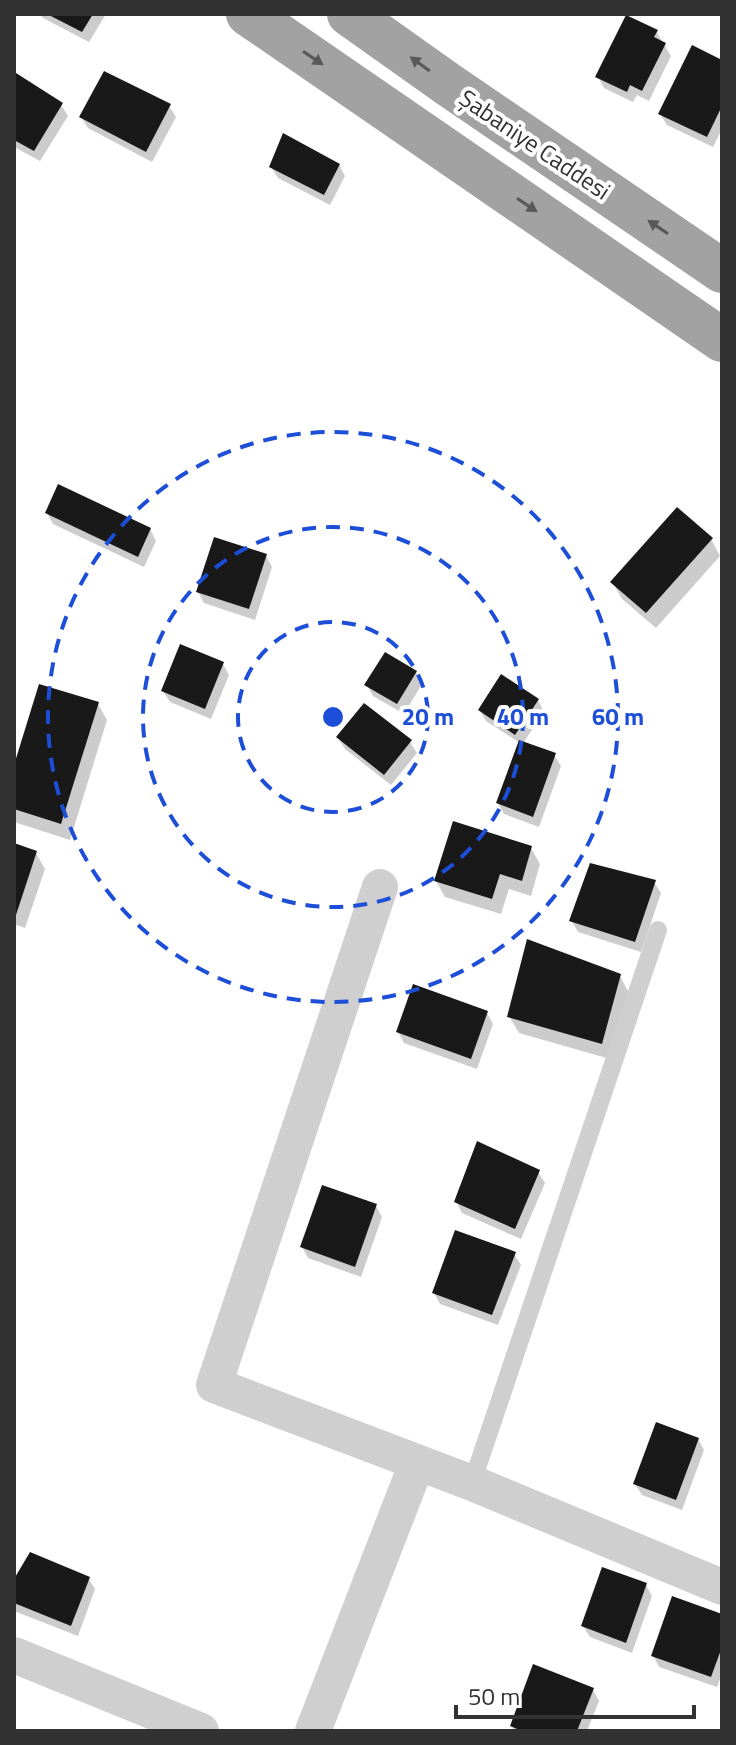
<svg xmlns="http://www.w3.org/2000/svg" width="736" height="1745" font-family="'Titillium Web',sans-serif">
<rect width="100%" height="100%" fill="#fff"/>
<g fill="#0003">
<polygon points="40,14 106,14 89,42 43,18"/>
<polygon points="656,31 671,56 649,101 637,95 633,102 604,88 598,77"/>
<polygon points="722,62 722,129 713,147 667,125 660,114"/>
<polygon points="14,81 61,105 68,116 40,161 14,147"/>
<polygon points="169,106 176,117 152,162 88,128 81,117"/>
<polygon points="339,165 345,176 330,205 278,178 271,167"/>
<polygon points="47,513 150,529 156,541 144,567 53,524"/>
<polygon points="711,539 720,556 656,628 622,599 613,583"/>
<polygon points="266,556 272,567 255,620 204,603 198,592"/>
<polygon points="223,664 229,675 211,719 170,702 163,691"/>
<polygon points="416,672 422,684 404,714 373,696 367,685"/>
<polygon points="538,700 544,712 523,743 554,755 561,766 539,827 504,814 498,803 520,743 486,721 480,710"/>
<polygon points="98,704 107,720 70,840 14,822 14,772"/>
<polygon points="338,738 410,742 417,753 391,785 345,749"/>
<polygon points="14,845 36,853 45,869 25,928 14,924"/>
<polygon points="531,848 540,864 531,896 509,889 501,914 445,897 436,881"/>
<polygon points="654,882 661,893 641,952 578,932 571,920"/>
<polygon points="620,976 629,993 610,1059 519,1033 509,1016"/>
<polygon points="487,1013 493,1024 477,1069 404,1043 398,1032"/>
<polygon points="538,1172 545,1183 521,1239 462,1213 456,1201"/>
<polygon points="376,1206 382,1217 361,1277 308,1258 302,1247"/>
<polygon points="514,1254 521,1265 498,1325 440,1304 434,1293"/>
<polygon points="698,1439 704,1450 682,1510 642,1495 635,1484"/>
<polygon points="88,1578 95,1589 78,1636 14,1611 14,1583"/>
<polygon points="646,1585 652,1596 632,1653 590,1637 583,1626"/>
<polygon points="722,1616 722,1674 717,1687 659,1667 653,1655"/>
<polygon points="593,1690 599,1701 587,1731 515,1731 512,1726"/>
</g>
<g fill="#191919">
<polygon points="47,14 93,14 82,32"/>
<polygon points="626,15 658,30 654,37 666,43 642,91 630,85 627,92 595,77"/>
<polygon points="692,45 722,60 722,106 707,137 658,114"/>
<polygon points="104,71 171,104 146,152 79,117"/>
<polygon points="16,73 63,103 34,151 14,140 14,77"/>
<polygon points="283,133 340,164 324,195 269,167"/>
<polygon points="58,484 151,528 138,557 45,513"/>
<polygon points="677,507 713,538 646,613 610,582"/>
<polygon points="214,537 267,554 249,609 196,592"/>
<polygon points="180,644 224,662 205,709 161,691"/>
<polygon points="385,652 417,671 397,704 364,685"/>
<polygon points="501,674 539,699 515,735 478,710"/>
<polygon points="39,684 99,702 61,824 14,809 14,765"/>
<polygon points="364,703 412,740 384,775 336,737"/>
<polygon points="519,740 556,753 533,817 496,803"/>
<polygon points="453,821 532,846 522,881 500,874 492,899 434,881"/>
<polygon points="14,843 37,851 15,918 14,918"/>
<polygon points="590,863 656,880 635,942 569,921"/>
<polygon points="527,939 621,974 602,1044 507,1017"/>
<polygon points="413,984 488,1011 471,1059 396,1032"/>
<polygon points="477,1141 540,1170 515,1229 454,1202"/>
<polygon points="322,1185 377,1204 355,1267 300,1247"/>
<polygon points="455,1230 516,1252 492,1315 432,1293"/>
<polygon points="656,1422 699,1438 676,1500 633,1484"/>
<polygon points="30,1552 90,1577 71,1626 14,1603 14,1579"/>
<polygon points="602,1567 647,1583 626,1643 581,1626"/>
<polygon points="672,1596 722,1614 722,1647 711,1677 651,1656"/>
<polygon points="533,1664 594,1688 577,1731 522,1731 510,1726"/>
</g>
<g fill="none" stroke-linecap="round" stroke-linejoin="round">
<polyline stroke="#cfcfcf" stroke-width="18" points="472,1483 658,930"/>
<g stroke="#cfcfcf" stroke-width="36">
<polyline points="380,887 214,1385 472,1483 722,1587"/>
<polyline points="14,1655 201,1731"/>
<polyline points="313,1731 417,1463"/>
</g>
<g stroke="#a2a2a2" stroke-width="44">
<polyline points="248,14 722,340"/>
<polyline points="349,14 449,85 722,271"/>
</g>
</g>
<defs><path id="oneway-solid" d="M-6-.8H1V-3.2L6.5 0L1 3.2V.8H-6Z" transform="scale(2)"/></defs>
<g fill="#595959">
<use href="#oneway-solid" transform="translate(313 58) rotate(34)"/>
<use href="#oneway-solid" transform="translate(420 64) rotate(-144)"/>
<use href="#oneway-solid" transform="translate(527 205) rotate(34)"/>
<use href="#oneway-solid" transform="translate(658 227) rotate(-146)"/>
</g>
<g fill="none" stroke="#1d4ed8" stroke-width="4" stroke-dasharray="14 10">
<circle cx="333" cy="717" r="95"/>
<circle cx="333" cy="717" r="190"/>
<circle cx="333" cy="717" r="285"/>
</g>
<g text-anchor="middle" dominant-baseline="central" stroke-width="8" stroke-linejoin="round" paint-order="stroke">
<g font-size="24" fill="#323232" stroke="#fff">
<text transform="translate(535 144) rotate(34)">Şabaniye Caddesi</text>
</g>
</g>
<circle cx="333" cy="717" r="12" fill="#1d4ed8" stroke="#fff" stroke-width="4"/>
<g font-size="24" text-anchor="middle" font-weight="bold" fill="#1d4ed8" stroke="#fff" stroke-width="8" stroke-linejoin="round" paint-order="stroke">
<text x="428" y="725">20 m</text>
<text x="523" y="725">40 m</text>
<text x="618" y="725">60 m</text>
</g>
<rect width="736" height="1745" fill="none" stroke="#323232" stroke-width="32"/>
<path d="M456 1705v12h238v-12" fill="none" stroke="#323232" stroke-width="4"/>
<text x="468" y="1705" font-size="24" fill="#323232" stroke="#ffffff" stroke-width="6" paint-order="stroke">50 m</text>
</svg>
